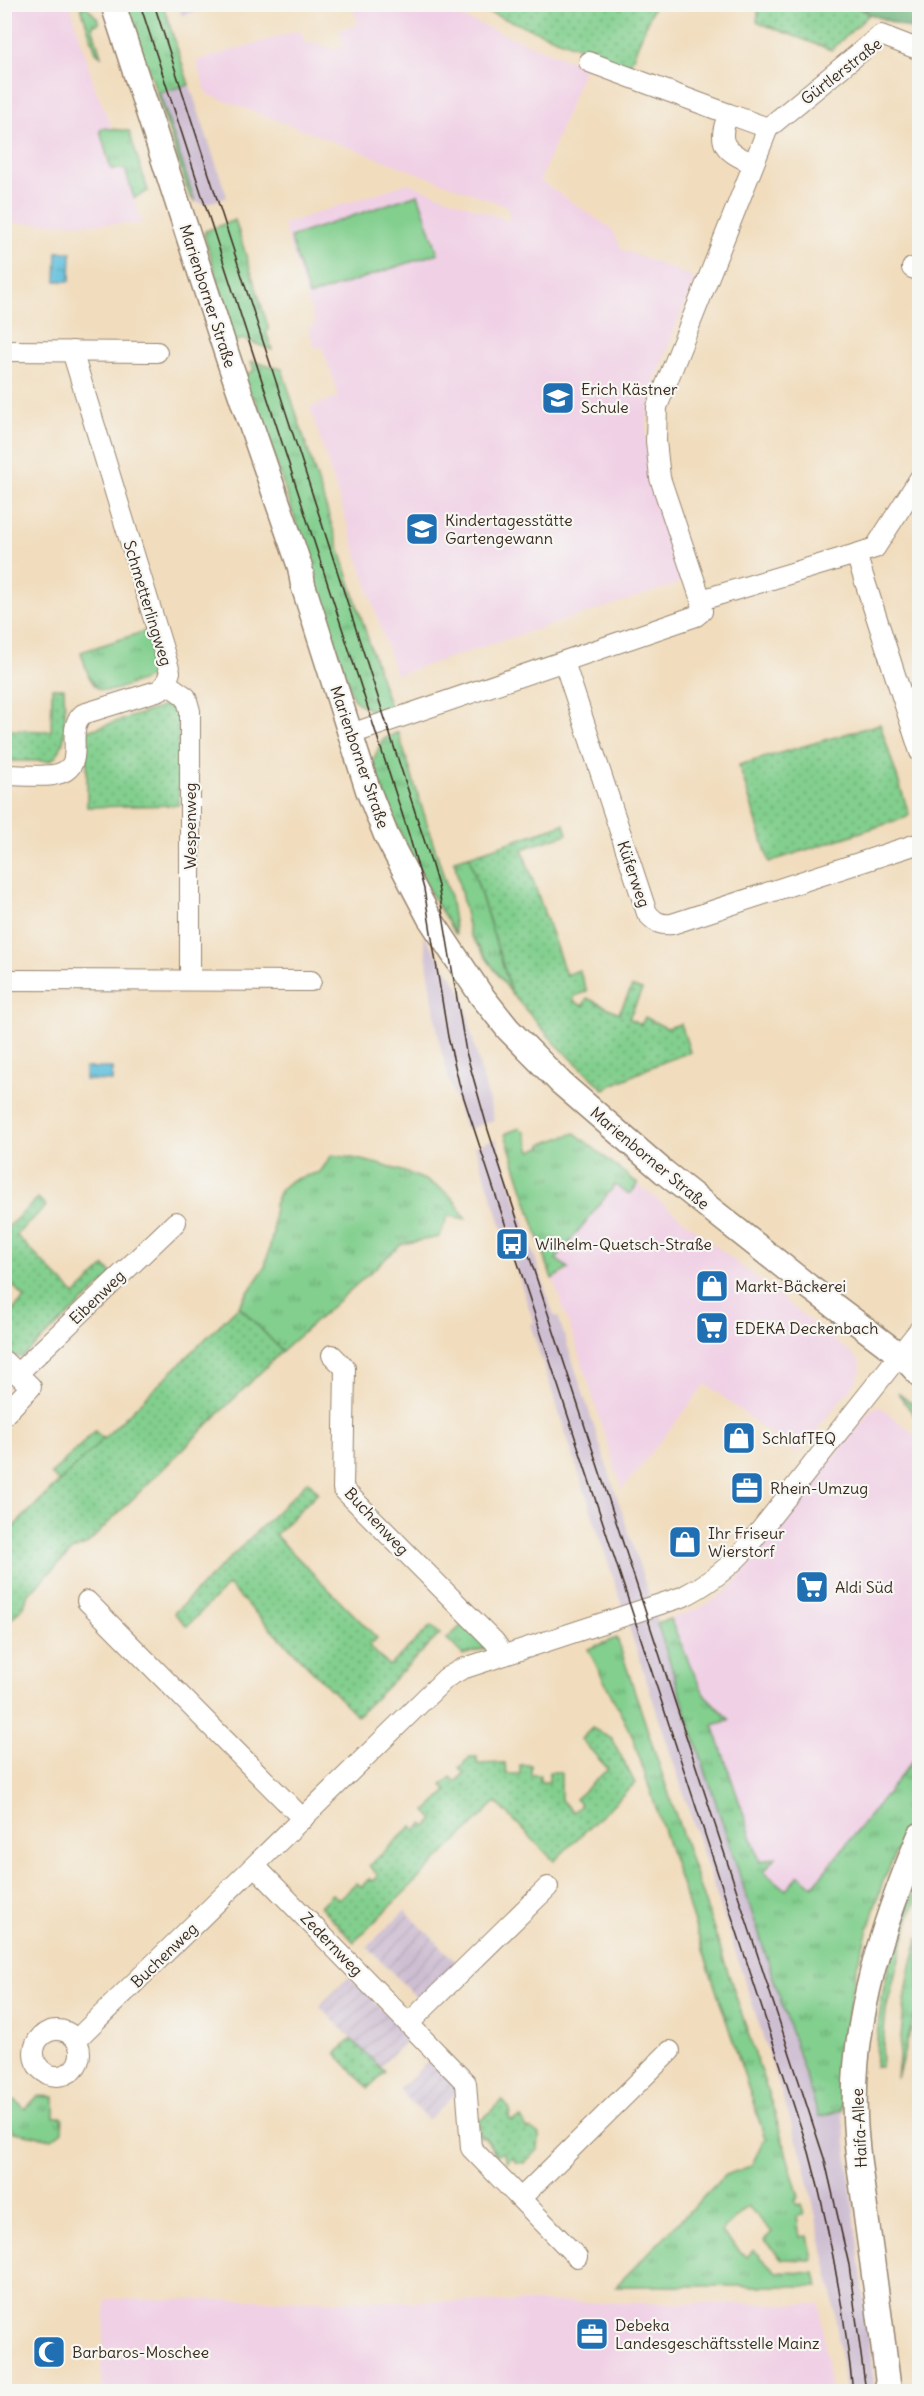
<svg xmlns="http://www.w3.org/2000/svg" width="924" height="2396" font-family="Delius,sans-serif">
<defs>
<pattern id="industrial-furrows" width="10" height="10" patternUnits="userSpaceOnUse" patternTransform="scale(1.5)"><rect width="10" height="10" fill="#cebed2"/><path d="M-1 1l2-2M0 10L10 0M9 11l2-2" fill="none" stroke="#b2a3b4"/></pattern>
<pattern id="grass-tufts" width="24" height="20" patternUnits="userSpaceOnUse" patternTransform="scale(1.5)"><rect width="24" height="20" fill="#82cf8e"/><path d="M3 7l-1-3M5 7V3M7 7l1-3M15 17l-1-3M17 17v-4M19 17l1-3" fill="none" stroke="#6ca873"/></pattern>
<pattern id="forest-firs" width="22" height="20" patternUnits="userSpaceOnUse" patternTransform="scale(1.5)"><rect width="22" height="20" fill="#69b279"/><path d="M5 1l3.5 6h-7zM16 11l3.5 6h-7z" fill="#589163"/></pattern>
<pattern id="park-dots" width="8" height="8" patternUnits="userSpaceOnUse" patternTransform="scale(1.5)"><rect width="8" height="8" fill="#82cf8e"/><path d="M2 2h.1M6 6h.1" fill="none" stroke="#6ca873" stroke-width="1.8" stroke-linecap="round"/></pattern>
<pattern id="water-ripples" width="26" height="14" patternUnits="userSpaceOnUse" patternTransform="scale(1.5)"><rect width="26" height="14" fill="#5cbedb"/><path d="M2 4q2-2 4 0t4 0M15 11q2-2 4 0t4 0" fill="none" stroke="#4d9bb1"/></pattern>
</defs>
<rect width="100%" height="100%" fill="#f6f6f2"/>
<filter id="ink" filterUnits="userSpaceOnUse"><feTurbulence type="fractalNoise" baseFrequency=".0167" numOctaves="2"/><feDisplacementMap in="SourceGraphic" scale="12" xChannelSelector="R" yChannelSelector="G"/><feConvolveMatrix kernelMatrix="1 2 1 2 8 2 1 2 1" color-interpolation-filters="sRGB"/></filter>
<filter id="wash" filterUnits="userSpaceOnUse"><feTurbulence type="fractalNoise" baseFrequency=".008" numOctaves="4" result="noise"/><feDisplacementMap in="SourceGraphic" scale="24" xChannelSelector="R" yChannelSelector="G"/><feGaussianBlur stdDeviation="1.35" result="paint"/><feColorMatrix in="noise" values="0 0 0 0 0 0 0 0 0 0 0 0 0 0 0 0 0 1.4 0 .05"/><feComposite in="paint" operator="in"/></filter>
<g filter="url(#wash)">
<rect width="100%" height="100%" fill="#f1ddbe"/>
<g fill="#f0d0e5">
<polygon points="428,4 585,66 540,181 612,229 621,249 695,278 653,386 646,429 646,446 655,502 683,582 396,675 310,408 339,396 322,347 315,348 308,327 315,324 283,224 408,183 509,221 508,207 207,94 196,61 300,30 306,45 316,42 331,50 344,46 339,30 358,24 352,5"/>
<polygon points="5,5 70,5 95,88 112,128 142,224 5,223"/>
<polygon points="615,1184 631,1192 638,1184 858,1359 861,1368 857,1380 797,1454 706,1384 622,1490 586,1375 553,1279 567,1272 569,1269 556,1259"/>
<polygon points="879,1406 919,1438 919,1753 813,1886 787,1890 764,1872 775,1857 760,1862 713,1725 670,1619 702,1607 728,1591 873,1408"/>
<polygon points="106,2299 820,2304 830,2391 102,2391 101,2371"/>
</g>
<g fill="url(#industrial-furrows)">
<polygon points="178,5 178,4 216,5 182,16"/>
<polygon points="405,1910 458,1964 420,2001 367,1947"/>
<polygon points="349,1977 410,2037 380,2067 319,2006"/>
<polygon points="431,2059 460,2089 428,2120 399,2090"/>
</g>
<g fill="#cebed2">
<polygon points="163,5 227,197 205,204 195,202 159,92"/>
<polygon points="423,934 464,995 472,1037 494,1120 469,1129 465,1129 449,1080 439,1041"/>
<polygon points="496,1139 554,1316 558,1316 819,2117 842,2110 875,2391 845,2391 832,2291 804,2162 530,1324 534,1323 475,1146"/>
</g>
<g fill="url(#grass-tufts)" stroke="#5e7c56" stroke-width="1.5">
<polygon points="80,5 85,5 97,18 99,23 92,26 101,56 96,52"/>
<polygon points="124,5 163,5 189,85 159,92 195,202 189,195 151,75 140,68"/>
<polygon points="103,128 129,131 148,191 134,198 125,169 111,169 100,131"/>
<polygon points="235,220 269,330 266,332 272,350 243,339 228,344 223,329 229,318 204,235 205,231"/>
<path d="M 251,361 L 282,369 L 391,711 C 375,713 365,709 353,699 L 327,620 L 318,613 L 310,591 L 315,581 L 255,398 L 244,391 L 239,377 L 254,371 Z"/>
<path d="M 149,630 L 157,660 L 150,676 C 142,682 132,684 123,687 C 91,700 89,676 81,652 Z"/>
<path d="M 398,732 L 450,896 L 456,935 C 420,880 393,823 373,761 L 382,740 Z"/>
<polygon points="469,856 512,994 470,935 454,860"/>
<polygon points="519,1128 525,1132 531,1151 542,1147 542,1144 575,1133 638,1184 631,1193 627,1193 615,1185 556,1259 569,1269 552,1279 505,1134"/>
<path d="M 332,1155 C 364,1159 427,1174 450,1196 C 457,1202 461,1212 466,1219 L 448,1216 L 439,1237 L 402,1244 L 282,1351 L 239,1306 L 265,1267 L 273,1233 L 274,1205 L 280,1190 L 292,1180 L 320,1172 Z"/>
<polygon points="898,1393 919,1409 919,1422"/>
<polygon points="95,1431 103,1439 101,1450 5,1535 59,1482 51,1474"/>
<polygon points="670,1619 696,1678 705,1695 730,1720 713,1725 760,1862 776,1857 764,1872 786,1890 799,1875 813,1886 919,1753 919,1801 882,1884 855,1972 842,2054 842,2110 819,2117 657,1623"/>
<polygon points="461,1626 467,1626 486,1648 463,1655 447,1639"/>
<polygon points="617,1638 774,2111 799,2197 795,2199 797,2205 801,2204 804,2215 797,2216 800,2237 808,2236 813,2260 782,2259 764,2240 772,2232 748,2206 721,2232 746,2257 754,2250 776,2272 815,2273 818,2286 616,2286 725,2175 751,2166 765,2138 633,1738 588,1649"/>
<path d="M 919,1876 L 919,1894 L 910,1915 L 886,2010 L 881,2067 L 875,2067 C 877,2049 877,2030 880,2011 C 886,1965 902,1919 919,1876 Z"/>
<path d="M 919,1937 L 919,2000 L 897,2078 C 902,2031 904,1982 919,1937 Z"/>
<polygon points="38,2096 54,2097 54,2117 63,2117 62,2131 52,2139 14,2132 5,2123 5,2110 15,2100 25,2109"/>
</g>
<polygon fill="url(#forest-firs)" stroke="#526e4c" stroke-width="1.5" points="914,4 919,6 919,32 870,14 853,5"/>
<g fill="url(#park-dots)" stroke="#5e7c56" stroke-width="1.5">
<polygon points="469,5 654,5 629,67"/>
<polygon points="759,5 853,5 870,14 831,50 757,22"/>
<path d="M 52,688 L 64,688 C 64,711 71,746 51,761 L 5,761 L 5,730 L 51,731 Z"/>
<polygon points="168,705 176,711 178,716 179,805 87,807 87,731"/>
<polygon points="880,724 909,814 907,817 769,862 739,765"/>
<polygon points="564,824 567,834 522,849 566,975 579,970 587,991 575,996 573,1001 583,1006 587,998 619,1013 632,987 642,990 629,1018 641,1025 645,1017 666,1028 681,1024 690,1052 653,1066 604,1089 555,1043 512,994 469,856"/>
<polygon points="38,1198 46,1206 16,1235 75,1295 105,1266 113,1275 22,1357 14,1356 5,1350 5,1318 25,1298 5,1278 5,1230"/>
<polygon points="239,1306 282,1351 86,1545 73,1550 28,1594 24,1606 5,1625 5,1535"/>
<polygon points="308,1481 318,1492 275,1535 377,1638 369,1646 389,1666 431,1626 440,1634 357,1716 228,1585 187,1626 174,1613"/>
<polygon points="592,1728 612,1739 635,1783 554,1861 496,1802 354,1942 320,1906 332,1894 339,1899 356,1883 361,1887 369,1879 373,1881 378,1875 369,1866 412,1826 417,1830 423,1824 427,1827 434,1820 426,1811 447,1791 442,1785 451,1777 456,1782 464,1773 459,1768 470,1757 477,1757 477,1764 505,1763 506,1774 520,1774 520,1765 531,1765 531,1775 540,1775 540,1782 549,1782 549,1772 561,1772 561,1800 573,1812 581,1805 575,1799 608,1769 581,1739"/>
<polygon points="351,2039 385,2072 368,2088 336,2054"/>
<polygon points="502,2100 510,2109 509,2119 511,2121 521,2118 528,2130 530,2128 539,2135 538,2150 524,2163 516,2162 512,2157 507,2162 503,2152 496,2155 485,2137 480,2136 478,2119 484,2118"/>
</g>
<polygon fill="#82cf8e" stroke="#5e7c56" stroke-width="1.5" points="418,194 438,253 309,296 290,237"/>
<g fill="url(#water-ripples)" stroke="#4c747c" stroke-width="1.5">
<polygon points="57,252 71,252 70,281 56,281"/>
<polygon points="85,1068 112,1068 112,1081 85,1080"/>
</g>
</g>
<g filter="url(#ink)">
<g fill="none" stroke-linecap="round" stroke-linejoin="round">
<g stroke="#96846e" stroke-width="22">
<g id="minor">
<polyline points="589,62 729,114"/>
<path d="M 753,163 C 726,153 715,143 729,114 L 768,128 L 881,35 L 920,50"/>
<polyline points="912,268 920,271"/>
<polyline points="4,351 157,352"/>
<polyline points="856,554 875,548 920,478"/>
<polyline points="701,600 856,554 920,752"/>
<path d="M 564,662 L 647,913 C 655,922 659,925 672,924 L 920,843"/>
<polyline points="166,683 186,697 190,711 190,979"/>
<polyline points="351,734 696,616 702,611 701,600 660,478 656,441 657,407 768,128"/>
<path d="M 4,775 C 20,775 37,777 53,775 C 92,769 62,731 83,714 L 160,690 L 166,683 L 170,672 L 72,351"/>
<polyline points="4,980 311,981"/>
<polyline points="332,1355 345,1368 343,1489 494,1641 504,1655"/>
<polyline points="4,1361 31,1387 4,1415"/>
<polyline points="17,1374 176,1222"/>
<polyline points="87,1601 303,1819"/>
<polyline points="255,1866 466,2083 471,2148 577,2257"/>
<polyline points="409,2023 548,1887"/>
<circle cx="57" cy="2053" r="23"/>
<path d="M 76,2040 L 446,1678 L 462,1669 L 682,1597 C 707,1585 725,1571 744,1551 L 920,1329"/>
<polyline points="521,2198 670,2051"/>
</g>
</g>
<g stroke="#96846e" stroke-width="27">
<g id="tertiary">
<polyline points="113,4 229,361 300,567 303,585 368,790 386,835 429,917 481,995 508,1029 561,1083 664,1172 808,1286 905,1359 920,1375"/>
<path d="M 889,2392 C 882,2333 874,2274 866,2216 C 862,2183 856,2150 855,2117 C 851,2020 883,1923 920,1835"/>
</g>
</g>
<use href="#minor" stroke="#fff" stroke-width="20"/>
<use href="#tertiary" stroke="#fff" stroke-width="24"/>
<g stroke="#3b2a1e" stroke-width="1.5">
<path d="M 140,4 L 409,835 L 424,889 L 448,1037 L 459,1083 L 809,2152 C 831,2232 844,2310 853,2392"/>
<polyline points="154,4 428,852 438,886 466,1052 488,1130 825,2161 849,2265 866,2392"/>
</g>
</g>
</g>
<defs>
<g id="school-square" transform="scale(1.725)"><rect x="-9" y="-9" width="18" height="18" rx="4" fill="#1f6fb2" stroke="#f6f6f2"/><path d="M0-5L7-2L0 1L-7-2ZM-4 1L0 2.5L4 1V4Q0 6-4 4Z" fill="#fff"/></g>
<g id="bus-square" transform="scale(1.725)"><rect x="-9" y="-9" width="18" height="18" rx="4" fill="#1f6fb2" stroke="#f6f6f2"/><path d="M-5-6H5V4H4V6H2V4H-2V6H-4V4H-5ZM-3.5-4V0h7V-4ZM-3.5 1.2v1.5H-2V1.2ZM2 1.2v1.5H3.5V1.2Z" fill="#fff"/></g>
<g id="shop-square" transform="scale(1.725)"><rect x="-9" y="-9" width="18" height="18" rx="4" fill="#1f6fb2" stroke="#f6f6f2"/><path d="M-5-2.5h2.3a2.7 3.5 0 0 1 5.4 0H5L5.5 6h-11ZM-1.5-2.5h3a1.5 2.3 0 0 0-3 0Z" fill="#fff"/></g>
<g id="supermarket-square" transform="scale(1.725)"><rect x="-9" y="-9" width="18" height="18" rx="4" fill="#1f6fb2" stroke="#f6f6f2"/><path d="M-6-5.5h2.5l.6 2H6L4.5 2H-2.5L-4.4-4H-6ZM-1.5 3.2a1.3 1.3 0 1 0 .1 0ZM3 3.2a1.3 1.3 0 1 0 .1 0Z" fill="#fff"/></g>
<g id="office-square" transform="scale(1.725)"><rect x="-9" y="-9" width="18" height="18" rx="4" fill="#1f6fb2" stroke="#f6f6f2"/><path d="M-6-3h4V-5.5h4V-3h4V5H-6ZM-1-4.5V-3h2v-1.5ZM-6 0V1H6V0Z" fill="#fff"/></g>
<g id="mosque-square" transform="scale(1.725)"><rect x="-9" y="-9" width="18" height="18" rx="4" fill="#1f6fb2" stroke="#f6f6f2"/><path d="M3.5-4.9A6 6 0 1 0 3.5 4.9A5 5 0 1 1 3.5-4.9Z" fill="#fff"/></g>
</defs>
<g fill-rule="evenodd">
<use href="#school-square" x="558" y="398"/>
<use href="#school-square" x="422" y="529"/>
<use href="#bus-square" x="512" y="1244"/>
<use href="#shop-square" x="712" y="1286"/>
<use href="#supermarket-square" x="712" y="1328"/>
<use href="#shop-square" x="739" y="1438"/>
<use href="#office-square" x="747" y="1488"/>
<use href="#shop-square" x="685" y="1542"/>
<use href="#supermarket-square" x="812" y="1587"/>
<use href="#office-square" x="592" y="2334"/>
<use href="#mosque-square" x="49" y="2352"/>
</g>
<g text-anchor="middle" dominant-baseline="central" stroke-width="4.5" stroke-linejoin="round" paint-order="stroke">
<g font-size="16" fill="#3b2a1e" stroke="#f6f6f2">
<text transform="translate(841 71) rotate(-38)">Gürtlerstraße</text>
<text transform="translate(208 296) rotate(72)">Marienborner Straße</text>
<text transform="translate(148 603) rotate(73)">Schmetterlingweg</text>
<text transform="translate(360 757) rotate(71)">Marienborner Straße</text>
<text transform="translate(190 826) rotate(-90)">Wespenweg</text>
<text transform="translate(634 874) rotate(71)">Küferweg</text>
<text transform="translate(650 1158) rotate(40)">Marienborner Straße</text>
<text transform="translate(97 1297) rotate(-44)">Eibenweg</text>
<text transform="translate(377 1521) rotate(47)">Buchenweg</text>
<text transform="translate(332 1944) rotate(46)">Zedernweg</text>
<text transform="translate(164 1955) rotate(-44)">Buchenweg</text>
<text transform="translate(859 2128) rotate(-93)">Haifa-Allee</text>
</g>
<g font-size="16" fill="#3b2a1e" stroke="#f6f6f2" text-anchor="start">
<text x="581" y="389">Erich Kästner<tspan x="581" dy="18">Schule</tspan></text>
<text x="445" y="520">Kindertagesstätte<tspan x="445" dy="18">Gartengewann</tspan></text>
<text x="535" y="1244">Wilhelm-Quetsch-Straße</text>
<text x="735" y="1286">Markt-Bäckerei</text>
<text x="735" y="1328">EDEKA Deckenbach</text>
<text x="762" y="1438">SchlafTEQ</text>
<text x="770" y="1488">Rhein-Umzug</text>
<text x="708" y="1533">Ihr Friseur<tspan x="708" dy="18">Wierstorf</tspan></text>
<text x="835" y="1587">Aldi Süd</text>
<text x="615" y="2325">Debeka<tspan x="615" dy="18">Landesgeschäftsstelle Mainz</tspan></text>
<text x="72" y="2352">Barbaros-Moschee</text>
</g>
</g>
<rect width="924" height="2396" fill="none" stroke="#f6f6f2" stroke-width="24"/>
</svg>
